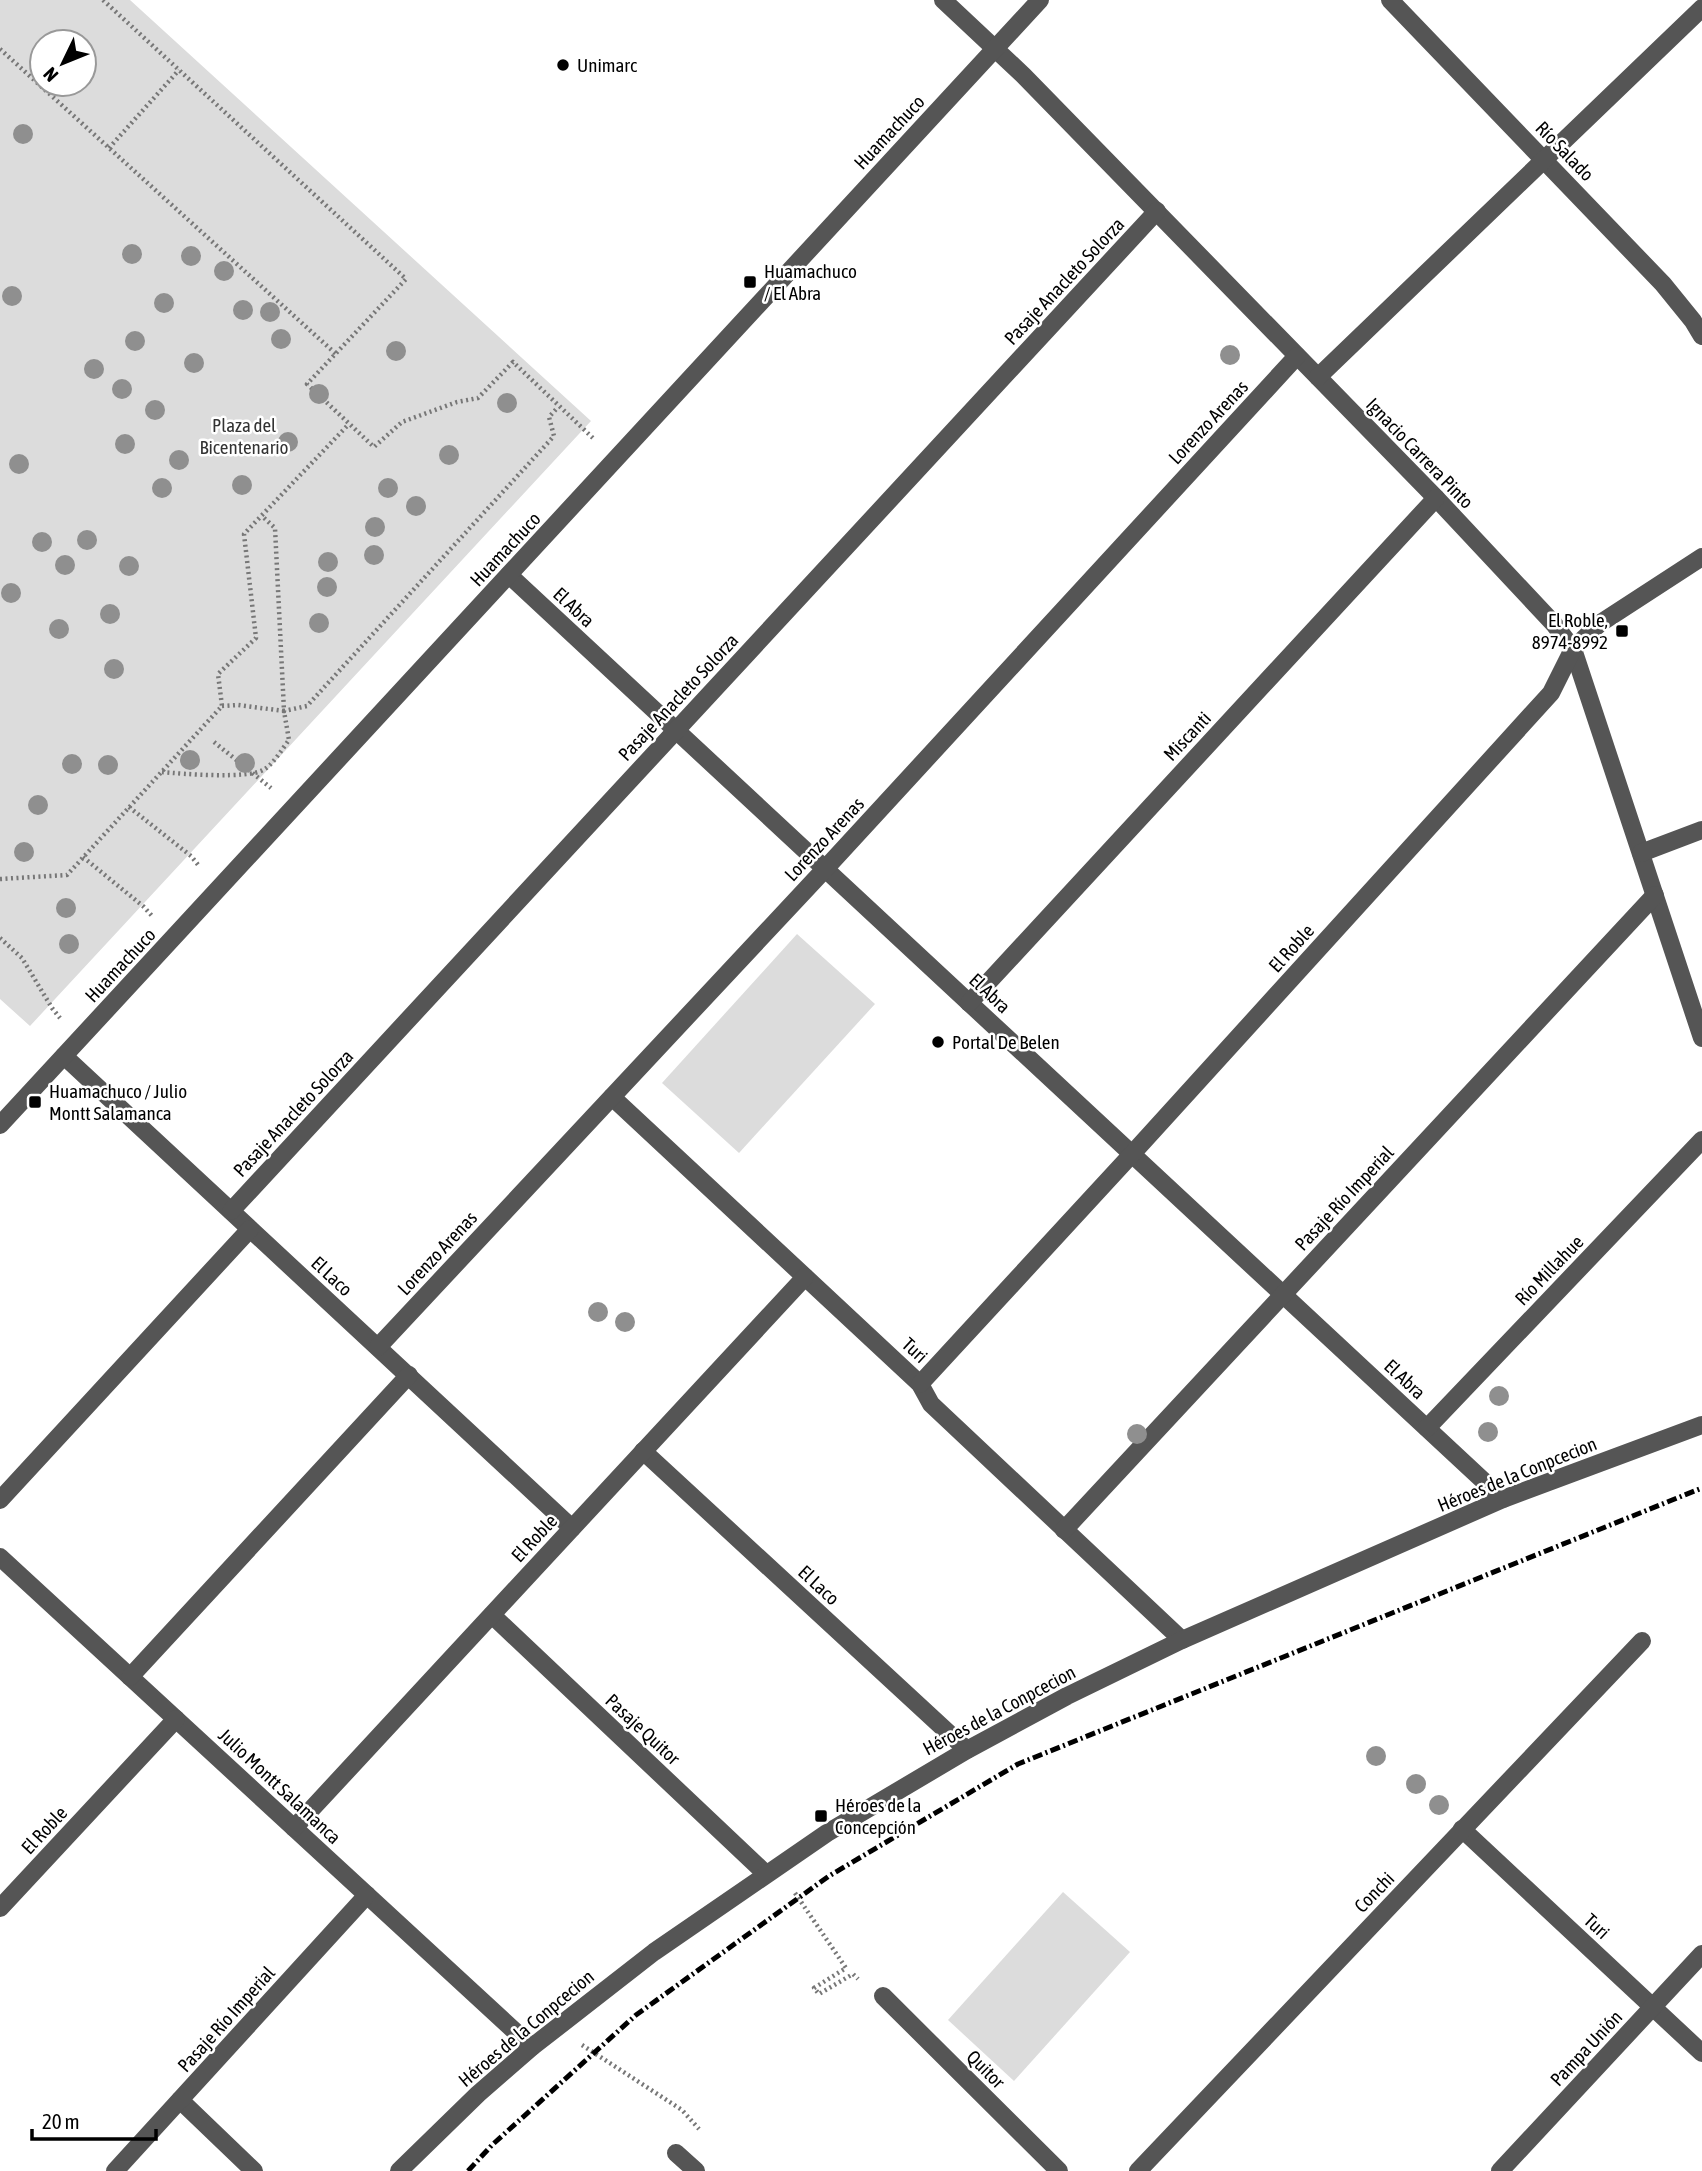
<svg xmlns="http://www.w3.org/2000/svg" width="1702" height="2171" font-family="'Asap Condensed',sans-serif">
<rect width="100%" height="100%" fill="#fff"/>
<g fill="#dcdcdc" fill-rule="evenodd">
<path d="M 0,0 L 130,0 L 591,421 L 30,1026 L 0,999 ZM 42,42 L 84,42 L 84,84 L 42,84 Z"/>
<polygon points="797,934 875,1004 739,1153 662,1083"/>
<polygon points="1063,1892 1130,1952 1014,2081 948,2020"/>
</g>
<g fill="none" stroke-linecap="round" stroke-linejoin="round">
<g stroke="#777" stroke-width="4.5" stroke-dasharray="2 3.5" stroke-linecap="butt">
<polyline points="103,0 406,279 307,384 374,447 402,422 457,402 478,398 513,362 595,440"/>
<polyline points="0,49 336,354"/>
<polyline points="109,148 179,70"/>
<polyline points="222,706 238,705 284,711 275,528 262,516"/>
<polyline points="214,742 271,788"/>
<path d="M 162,772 C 182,774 248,779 263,770 C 273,765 282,749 289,740 L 284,711 L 307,706 L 554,436 L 549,417 L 558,407"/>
<polyline points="129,807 191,856 199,866"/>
<polyline points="83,857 144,907 152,916"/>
<polyline points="0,879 67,875 222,706 218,674 256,638 244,534 348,425"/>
<polyline points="0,938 22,958 52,1008 60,1018"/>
<polyline points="795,1893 846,1968 814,1988 819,1994 853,1974 858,1979"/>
<polyline points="582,2045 682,2110 699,2129"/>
</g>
<g stroke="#555" stroke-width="18">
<polyline points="943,0 1023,75 1436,498 1554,624 1573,649 1702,1038"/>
<polyline points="1390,0 1663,284 1693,321 1702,336"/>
<polyline points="1318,377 1702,8"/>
<polyline points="509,575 1503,1499"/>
<polyline points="1641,853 1702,830"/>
<polyline points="969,1003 1436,498"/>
<polyline points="64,1056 572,1528"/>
<polyline points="612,1097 920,1384 931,1404 1182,1640"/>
<polyline points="0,1125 1040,0"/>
<polyline points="231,1211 1157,211"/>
<polyline points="378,1347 825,869 1297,356"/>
<polyline points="920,1384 1132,1154 1551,693 1573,649 1599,624 1702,557"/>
<polyline points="1427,1428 1702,1140"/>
<polyline points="643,1451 967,1750"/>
<polyline points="0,1500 250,1229"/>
<polyline points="1064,1530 1655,895"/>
<polyline points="0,1557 532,2047"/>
<polyline points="492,1615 766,1874"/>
<polyline points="130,1677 409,1375"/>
<polyline points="294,1828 805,1277"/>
<polyline points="1462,1829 1702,2053"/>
<polyline points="0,1908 176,1719"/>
<polyline points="883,1996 1059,2171"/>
<polyline points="180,2100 254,2171"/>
<polyline points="676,2153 696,2171"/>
<polyline points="115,2171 367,1895"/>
<polyline points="399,2171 478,2094 532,2047 654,1952 827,1833 967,1750 1067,1696 1182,1640 1503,1499 1702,1425"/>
<polyline points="1138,2171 1642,1641"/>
<polyline points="1500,2171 1702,1954"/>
</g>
<polyline stroke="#000" stroke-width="5" stroke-dasharray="10 3.5 2 3.5" stroke-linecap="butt" points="468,2171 492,2145 636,2015 829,1876 1018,1764 1702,1488"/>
</g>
<g fill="#8f8f8f">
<circle cx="23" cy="134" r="10"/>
<circle cx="132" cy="254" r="10"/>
<circle cx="191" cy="256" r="10"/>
<circle cx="224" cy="271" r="10"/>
<circle cx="12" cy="296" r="10"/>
<circle cx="164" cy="303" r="10"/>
<circle cx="243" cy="310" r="10"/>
<circle cx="270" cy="312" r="10"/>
<circle cx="281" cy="339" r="10"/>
<circle cx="135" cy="341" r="10"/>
<circle cx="396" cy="351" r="10"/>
<circle cx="1230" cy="355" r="10"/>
<circle cx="194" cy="363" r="10"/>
<circle cx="94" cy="369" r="10"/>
<circle cx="122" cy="389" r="10"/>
<circle cx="319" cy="394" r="10"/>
<circle cx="507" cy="403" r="10"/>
<circle cx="155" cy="410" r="10"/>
<circle cx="288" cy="442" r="10"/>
<circle cx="125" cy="444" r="10"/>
<circle cx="449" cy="455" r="10"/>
<circle cx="179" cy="460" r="10"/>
<circle cx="19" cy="464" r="10"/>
<circle cx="242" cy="485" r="10"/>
<circle cx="162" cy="488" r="10"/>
<circle cx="388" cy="488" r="10"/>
<circle cx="416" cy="506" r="10"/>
<circle cx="375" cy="527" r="10"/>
<circle cx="87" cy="540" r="10"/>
<circle cx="42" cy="542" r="10"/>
<circle cx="374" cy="555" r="10"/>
<circle cx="328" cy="562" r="10"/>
<circle cx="65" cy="565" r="10"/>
<circle cx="129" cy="566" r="10"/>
<circle cx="327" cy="587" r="10"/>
<circle cx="11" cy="593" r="10"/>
<circle cx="110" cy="614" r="10"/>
<circle cx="319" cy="623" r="10"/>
<circle cx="59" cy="629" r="10"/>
<circle cx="114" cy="669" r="10"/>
<circle cx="190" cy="760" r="10"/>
<circle cx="245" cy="763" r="10"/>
<circle cx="72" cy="764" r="10"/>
<circle cx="108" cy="765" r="10"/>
<circle cx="38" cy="805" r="10"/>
<circle cx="24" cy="852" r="10"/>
<circle cx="66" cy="908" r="10"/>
<circle cx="69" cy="944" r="10"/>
<circle cx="598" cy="1312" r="10"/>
<circle cx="625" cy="1322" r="10"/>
<circle cx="1499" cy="1396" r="10"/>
<circle cx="1488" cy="1432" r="10"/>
<circle cx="1137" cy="1434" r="10"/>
<circle cx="1376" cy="1756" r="10"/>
<circle cx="1416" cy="1784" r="10"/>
<circle cx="1439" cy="1805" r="10"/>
</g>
<g fill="#000" stroke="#fff" stroke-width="2.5">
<circle cx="563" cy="65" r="7"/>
<rect x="743" y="275" width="14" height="14" rx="3.5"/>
<rect x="1615" y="624" width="14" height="14" rx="3.5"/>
<circle cx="938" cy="1042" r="7"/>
<rect x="28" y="1095" width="14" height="14" rx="3.5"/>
<rect x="814" y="1809" width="14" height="14" rx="3.5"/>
</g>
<g text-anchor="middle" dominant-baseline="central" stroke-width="5" stroke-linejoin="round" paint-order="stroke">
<g font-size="19" fill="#000" stroke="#fff" text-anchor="start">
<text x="577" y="65">Unimarc</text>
<text x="764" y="271">Huamachuco<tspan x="764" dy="22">/ El Abra</tspan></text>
<text x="1608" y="620" text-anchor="end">El Roble,<tspan x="1608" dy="22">8974-8992</tspan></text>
<text x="952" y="1042">Portal De Belen</text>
<text x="49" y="1091">Huamachuco / Julio<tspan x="49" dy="22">Montt Salamanca</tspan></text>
<text x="835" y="1805">Héroes de la<tspan x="835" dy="22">Concepción</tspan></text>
</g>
<g font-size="19" fill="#000" stroke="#fff">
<text transform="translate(889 132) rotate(-47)">Huamachuco</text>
<text transform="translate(1565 151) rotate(46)">Río Salado</text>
<text transform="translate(1064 281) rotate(-47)">Pasaje Anacleto Solorza</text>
<text transform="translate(1208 422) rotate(-47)">Lorenzo Arenas</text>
<text transform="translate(1420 453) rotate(46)">Ignacio Carrera Pinto</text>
<text transform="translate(505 549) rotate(-47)">Huamachuco</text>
<text transform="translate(574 607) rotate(43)">El Abra</text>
<text transform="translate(678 697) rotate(-47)">Pasaje Anacleto Solorza</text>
<text transform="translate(1187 736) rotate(-47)">Miscanti</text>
<text transform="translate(824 839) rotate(-47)">Lorenzo Arenas</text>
<text transform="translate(1291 948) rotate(-48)">El Roble</text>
<text transform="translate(120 965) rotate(-47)">Huamachuco</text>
<text transform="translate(990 993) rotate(43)">El Abra</text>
<text transform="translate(293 1113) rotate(-47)">Pasaje Anacleto Solorza</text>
<text transform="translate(1344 1198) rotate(-47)">Pasaje Río Imperial</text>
<text transform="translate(437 1253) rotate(-47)">Lorenzo Arenas</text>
<text transform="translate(1549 1270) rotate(-46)">Río Millahue</text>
<text transform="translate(332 1276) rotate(43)">El Laco</text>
<text transform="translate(915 1350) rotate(43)">Turi</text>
<text transform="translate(1405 1379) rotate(43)">El Abra</text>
<text transform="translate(1517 1474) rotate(-22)">Héroes de la Conpcecion</text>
<text transform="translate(534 1538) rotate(-47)">El Roble</text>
<text transform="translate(819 1585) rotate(43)">El Laco</text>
<text transform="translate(999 1710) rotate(-28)">Héroes de la Conpcecion</text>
<text transform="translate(643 1729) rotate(43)">Pasaje Quitor</text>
<text transform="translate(280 1786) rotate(43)">Julio Montt Salamanca</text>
<text transform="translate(44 1830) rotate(-47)">El Roble</text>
<text transform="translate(1374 1892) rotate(-46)">Conchi</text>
<text transform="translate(1597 1926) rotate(43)">Turi</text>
<text transform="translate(226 2019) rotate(-48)">Pasaje Río Imperial</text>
<text transform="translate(526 2028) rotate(-40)">Héroes de la Conpcecion</text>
<text transform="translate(1586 2048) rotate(-47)">Pampa Unión</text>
<text transform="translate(986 2069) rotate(45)">Quitor</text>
</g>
<g font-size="19" fill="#333" stroke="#fff">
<text x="244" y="425">Plaza del<tspan x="244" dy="22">Bicentenario</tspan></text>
</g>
</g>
<g transform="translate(63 63) rotate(227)"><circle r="33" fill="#ffffff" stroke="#999999" stroke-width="2"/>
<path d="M0-5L12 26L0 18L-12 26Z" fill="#000000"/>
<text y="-10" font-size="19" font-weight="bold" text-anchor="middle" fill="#000000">N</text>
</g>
<path d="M32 2129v10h124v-10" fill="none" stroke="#000000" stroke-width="3.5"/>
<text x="42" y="2129" font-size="21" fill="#000000" stroke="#ffffff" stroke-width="5" paint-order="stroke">20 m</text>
</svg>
